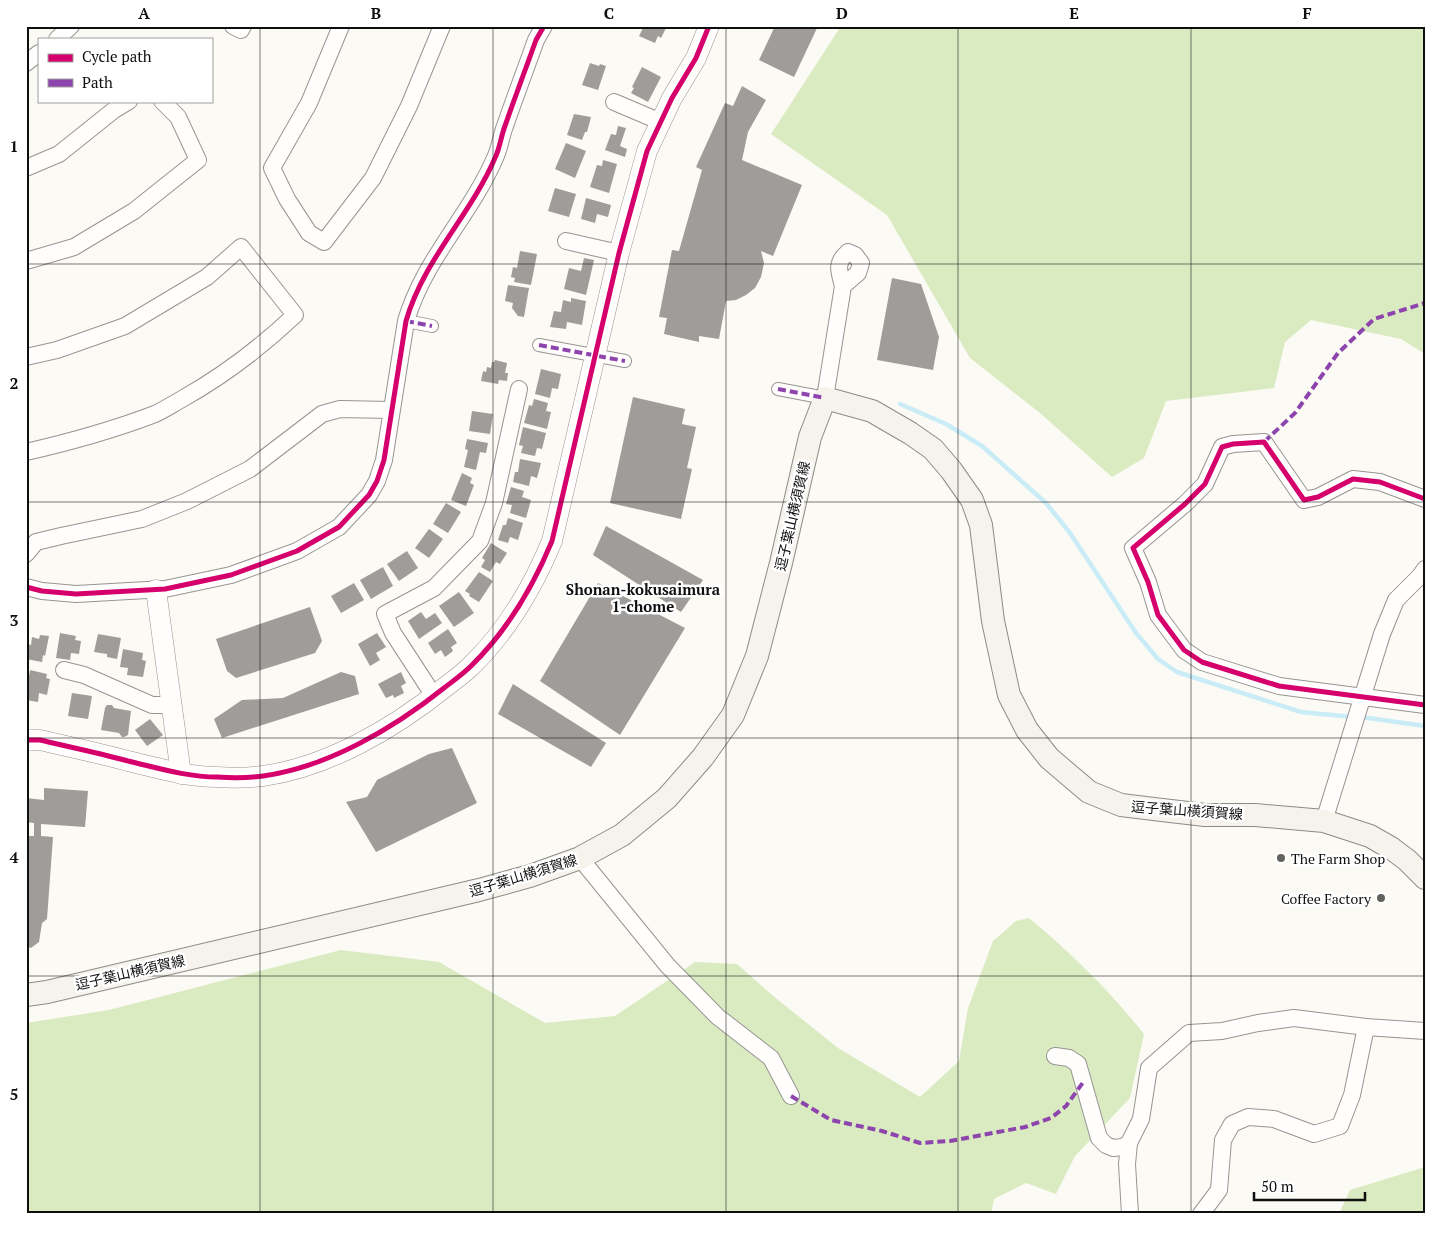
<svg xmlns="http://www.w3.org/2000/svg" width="1451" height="1240" font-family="'PT Serif','Noto Sans JP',serif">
<rect width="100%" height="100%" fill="#fcfaf4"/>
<g fill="#daeac1">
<polygon points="841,26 1425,26 1425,354 1401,339 1311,320 1285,342 1274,388 1166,401 1144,458 1112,477 1040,413 970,358 887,215 771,134"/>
<path d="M 1029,918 C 1070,952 1110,991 1144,1034 L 1130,1098 L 1075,1156 L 1056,1194 L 1026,1183 L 994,1199 L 991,1214 L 26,1214 L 26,1023 L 109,1010 L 341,950 L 439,962 L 545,1023 L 615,1016 L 695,962 L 737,964 L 772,995 L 838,1048 L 920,1097 L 959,1061 L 968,1008 L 993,941 L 1016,921 Z"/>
<polygon points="1425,1167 1425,1214 1339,1214 1350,1190"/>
</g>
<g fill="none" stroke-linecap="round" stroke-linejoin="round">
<g stroke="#c9ecf7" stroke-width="4.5">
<polyline points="900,404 946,424 982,446 1046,503 1070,533 1136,633 1158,659 1177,672 1301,712 1353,717"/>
<polyline points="1361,717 1425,726"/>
</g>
</g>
<g fill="#a09c99">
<polygon points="644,26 663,26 666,28 661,38 658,36 655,43 639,36"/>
<polygon points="775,26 818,26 794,77 759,60"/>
<polygon points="590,63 599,66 600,64 606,66 598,90 582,85"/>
<polygon points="642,67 661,77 648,102 631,93 634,88 632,87"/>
<polygon points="742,86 766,100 748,132 742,160 802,185 773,256 761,251 764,263 761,277 755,288 746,295 736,300 726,301 719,339 699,336 699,342 664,334 667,318 659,317 672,250 679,251 702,170 696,167 725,103 733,106"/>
<polygon points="574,114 591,117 587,132 585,132 582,140 567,135"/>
<polygon points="618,126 626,128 620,146 627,149 625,157 605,150 611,134 616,135"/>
<polygon points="566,143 586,151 575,178 555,169"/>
<polygon points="603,160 617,164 609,193 590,187 597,165 602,166"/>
<polygon points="555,188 576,194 569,217 548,211"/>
<polygon points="586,198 611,205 608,217 597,214 595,223 581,219"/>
<polygon points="520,251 537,254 531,285 514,282 515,278 511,277 513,267 517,268"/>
<polygon points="584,258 594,260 586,295 564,289 569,268 581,271"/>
<polygon points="892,278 921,284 939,337 933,370 877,360"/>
<polygon points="508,285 529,288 524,317 518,316 512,308 513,303 505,301"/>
<polygon points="571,298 586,301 582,325 567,322 566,329 550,327 554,311 561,312 563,300 571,302"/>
<polygon points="495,360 507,363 505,373 508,373 507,381 499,380 498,384 481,381 483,371 486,372 487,367 491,368 492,362 494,362"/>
<polygon points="541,369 561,374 558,389 552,388 550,398 535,394"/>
<polygon points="633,397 685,409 682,424 696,427 687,468 692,469 681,519 610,503"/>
<polygon points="534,399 548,403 546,411 551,412 547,429 524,423 529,405 532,406"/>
<polygon points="472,411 493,414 490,434 469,431"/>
<polygon points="523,427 546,433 542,449 537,448 535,456 521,453 523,446 519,445"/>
<polygon points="467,439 488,443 486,453 480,452 476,470 464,467 468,450 465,449"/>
<polygon points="520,459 541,463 537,478 531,476 529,486 513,482 515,472 518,472"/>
<polygon points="462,473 472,478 470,483 474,485 466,506 451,500"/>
<polygon points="511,487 524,491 522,497 531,500 526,518 510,513 512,505 506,504"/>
<polygon points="446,503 461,512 448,533 433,524"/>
<polygon points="508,518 523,523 518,540 510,537 508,543 498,540 503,525 506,525"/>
<polygon points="606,526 703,580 681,612 593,555"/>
<polygon points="429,529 443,539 429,558 415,548"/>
<polygon points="491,543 507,553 500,564 496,562 490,572 481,567 485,560 482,558"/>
<polygon points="407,551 418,568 399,581 387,564"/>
<polygon points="383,567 393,586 371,599 360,580"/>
<polygon points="479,572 493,581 479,602 469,596 470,594 465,591"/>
<polygon points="354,583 364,600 341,613 331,596"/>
<polygon points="598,583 685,628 620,735 540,681"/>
<polygon points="459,592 474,613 454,627 439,606"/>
<polygon points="310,607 322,641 315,653 236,678 227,671 216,639"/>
<polygon points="421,612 426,619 435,613 442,623 419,639 408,621"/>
<polygon points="448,629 457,643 451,647 453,651 445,657 441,650 435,654 428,643"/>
<polygon points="60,633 76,636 75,640 81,641 79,654 71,653 70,660 56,658"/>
<polygon points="377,633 386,647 376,653 380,660 370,666 358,644"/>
<polygon points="98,634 121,638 117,659 107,657 107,654 94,652"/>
<polygon points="40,635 49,636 45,656 43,655 42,662 26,659 27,644 31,645 32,637 39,639"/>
<polygon points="123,649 143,653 142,660 146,661 143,677 127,675 128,668 120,667"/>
<polygon points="30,670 47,674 46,678 50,679 47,695 39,693 38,702 26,700 26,675 29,676"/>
<polygon points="341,672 355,676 359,694 222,738 214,719 242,700 283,698"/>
<polygon points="401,672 406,683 401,686 404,693 394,698 393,695 386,698 378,684"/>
<polygon points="513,684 606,743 591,767 498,714"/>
<polygon points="72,693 92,696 88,719 68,716"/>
<polygon points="107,705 112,705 114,708 131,711 128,735 124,737 122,737 119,733 101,730 105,708"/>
<polygon points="150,719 163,735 147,746 135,730"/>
<polygon points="452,748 477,803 376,852 346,802 367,797 377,780 429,754"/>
<polygon points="44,788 88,791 85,827 41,824 41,836 53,837 47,919 42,923 39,942 31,948 26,946 26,836 34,836 34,823 26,822 26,798 44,800"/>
</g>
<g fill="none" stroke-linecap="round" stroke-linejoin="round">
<g stroke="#969592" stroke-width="14">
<g id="pedestrian">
<polyline points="406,321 432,326"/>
<polyline points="539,345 625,361"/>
<polyline points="778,389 825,398"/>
</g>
</g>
<g stroke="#969592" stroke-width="18">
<g id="minor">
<polyline points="233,26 241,30 243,26"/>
<polyline points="341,26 309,103 272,168 287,199 309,233 324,242 373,178 409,106 442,26"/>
<polyline points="57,39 71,26"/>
<polyline points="26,63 39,53"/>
<polyline points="614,102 661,122"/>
<polyline points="26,168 59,154 114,110 129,101"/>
<polyline points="566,241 619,253"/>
<polyline points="26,261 74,247 134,211 198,160 178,117 162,101"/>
<path d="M 26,357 L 57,350 L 125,326 L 207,277 L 241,247 L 295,315 C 260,348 223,376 182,399 C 173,404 164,410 155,414 C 113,430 70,442 26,452"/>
<path d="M 825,398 L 843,286 C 839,271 835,263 848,252 L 855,255 L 861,263 L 858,273 L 843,286"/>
<polyline points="1425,499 1380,482 1353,479 1318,497 1304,500 1264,442 1233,444 1222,447 1205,484 1185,504 1133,548 1148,582 1158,615 1184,650 1202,662 1279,686 1425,705"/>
<polyline points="26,554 36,542 61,536 142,519 187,501 250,469 322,414 340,409 391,410"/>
<path d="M 26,587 L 42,591 L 76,594 L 165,589 L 231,575 L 297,551 L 339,527 L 369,495 L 377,481 L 384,460 L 406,321 C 424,259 470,216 495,158 C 500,148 501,136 505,126 C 515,97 526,68 536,40 L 544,26"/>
<polyline points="64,670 84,675 152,705 172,705"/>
<polyline points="434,696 393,633 385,614 434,588 480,541 494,503 519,389"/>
<polyline points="1324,821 1382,634 1396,600 1420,576 1425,569"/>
<polyline points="580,858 667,965 718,1017 771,1058 791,1096"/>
<polyline points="1055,1056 1069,1058 1078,1064 1099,1138 1106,1145 1113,1148 1123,1147 1129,1143 1141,1119 1149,1068 1189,1033 1222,1031 1258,1023 1294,1018 1366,1027 1425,1031"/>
<polyline points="1129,1143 1127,1164 1130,1214"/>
<polyline points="1201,1214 1219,1190 1223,1140 1232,1124 1248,1117 1274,1119 1314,1134 1340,1126 1352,1095 1366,1027"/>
</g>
</g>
<g stroke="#969592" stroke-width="21">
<g id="tertiary">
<polyline points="156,590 181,774"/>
<path d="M 26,740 L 40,740 C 70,747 99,753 128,761 C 158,768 187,777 217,777 C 232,778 248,778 263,776 C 328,767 394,728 444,688 C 453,681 463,674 471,666 C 507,631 533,587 552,541 L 619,253 L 647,151 L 672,98 L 696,58 L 709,26"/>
</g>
</g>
<g stroke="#8c8b89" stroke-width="24">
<polyline id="secondary" points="26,995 47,992 479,890 530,876 580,858 622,835 667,798 703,757 733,715 757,656 781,563 810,437 825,398 872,411 910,433 933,449 951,470 972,500 981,525 993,621 1009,695 1027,730 1049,758 1089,792 1121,805 1162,810 1205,815 1255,815 1324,821 1370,836 1391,848 1407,860 1425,878"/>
</g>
<use href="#pedestrian" stroke="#fffefd" stroke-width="12"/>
<use href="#minor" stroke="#fffefd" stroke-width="16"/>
<use href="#tertiary" stroke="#fffefd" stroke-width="20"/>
<use href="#secondary" stroke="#f5f3eb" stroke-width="22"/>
<g stroke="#8e44ad" stroke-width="4" stroke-dasharray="8 4" stroke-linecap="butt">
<polyline points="406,321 432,326"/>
<polyline points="539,345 625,361"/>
<polyline points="778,389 825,398"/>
<polyline points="1264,442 1295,413 1338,353 1374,319 1425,303"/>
<polyline points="791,1096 831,1120 882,1131 920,1143 950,1141 1025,1127 1051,1118 1066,1106 1084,1081"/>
</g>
<g stroke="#fff" stroke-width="8">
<g id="cycleway">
<polyline points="1425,499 1380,482 1353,479 1318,497 1304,500 1264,442 1233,444 1222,447 1205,484 1185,504 1133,548 1148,582 1158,615 1184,650 1202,662 1279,686 1425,705"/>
<path d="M 26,587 L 42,591 L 76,594 L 165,589 L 231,575 L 297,551 L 339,527 L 369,495 L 377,481 L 384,460 L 406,321 C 424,259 470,216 495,158 C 500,148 501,136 505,126 C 515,97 526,68 536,40 L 544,26"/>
<path d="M 26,740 L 40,740 C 70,747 99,753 128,761 C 158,768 187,777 217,777 C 232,778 248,778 263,776 C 328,767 394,728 444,688 C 453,681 463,674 471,666 C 507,631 533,587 552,541 L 619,253 L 647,151 L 672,98 L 696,58 L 709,26"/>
</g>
</g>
<use href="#cycleway" stroke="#d6006c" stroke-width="5"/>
</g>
<path fill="none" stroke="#0f0f0f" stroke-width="1" stroke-opacity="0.55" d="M 260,26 L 260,1214M 493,26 L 493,1214M 726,26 L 726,1214M 958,26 L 958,1214M 1191,26 L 1191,1214M 26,264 L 1425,264M 26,502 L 1425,502M 26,738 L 1425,738M 26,976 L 1425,976"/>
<g fill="#62615f" stroke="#fff" stroke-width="2">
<circle cx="1281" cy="858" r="5"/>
<circle cx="1381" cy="898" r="5"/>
</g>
<g text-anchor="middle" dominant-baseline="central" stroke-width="5" stroke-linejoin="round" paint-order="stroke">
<g font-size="14" fill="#0f0f0f" stroke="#fff">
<text transform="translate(792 516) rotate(-77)">逗子葉山横須賀線</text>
<text transform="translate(1187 810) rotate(4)">逗子葉山横須賀線</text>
<text transform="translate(523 875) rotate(-17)">逗子葉山横須賀線</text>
<text transform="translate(130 972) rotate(-13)">逗子葉山横須賀線</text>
</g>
<g font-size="14" fill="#0f0f0f" stroke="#fff" text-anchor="start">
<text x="1291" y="858">The Farm Shop</text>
<text x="1371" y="898" text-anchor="end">Coffee Factory</text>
</g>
<g font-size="15" font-weight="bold" fill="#0f0f0f" stroke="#fff">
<text x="643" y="589">Shonan-kokusaimura<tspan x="643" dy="17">1-chome</tspan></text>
</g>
</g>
<rect width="1451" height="1240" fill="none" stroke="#ffffff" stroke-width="55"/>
<rect x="38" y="38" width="175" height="65" fill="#ffffff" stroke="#9f9f9f"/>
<rect x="48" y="54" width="25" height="8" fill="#d6006c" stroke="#9f9f9f"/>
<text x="82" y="62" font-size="15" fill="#0f0f0f">Cycle path</text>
<rect x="48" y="79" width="25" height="8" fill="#8e44ad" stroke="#9f9f9f"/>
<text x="82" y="88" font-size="15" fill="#0f0f0f">Path</text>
<path d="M1254 1192v8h111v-8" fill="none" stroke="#0f0f0f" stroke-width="2.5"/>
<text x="1261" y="1192" font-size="15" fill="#0f0f0f" stroke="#ffffff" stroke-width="4" paint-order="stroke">50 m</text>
<rect x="28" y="28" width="1396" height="1184" fill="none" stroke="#0f0f0f" stroke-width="2"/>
<g font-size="16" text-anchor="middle" font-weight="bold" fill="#0f0f0f">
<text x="144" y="19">A</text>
<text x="376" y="19">B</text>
<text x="609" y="19">C</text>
<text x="842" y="19">D</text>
<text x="1074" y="19">E</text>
<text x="1307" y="19">F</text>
<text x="14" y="152">1</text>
<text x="14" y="389">2</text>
<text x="14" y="626">3</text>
<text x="14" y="863">4</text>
<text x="14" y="1100">5</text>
</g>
</svg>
